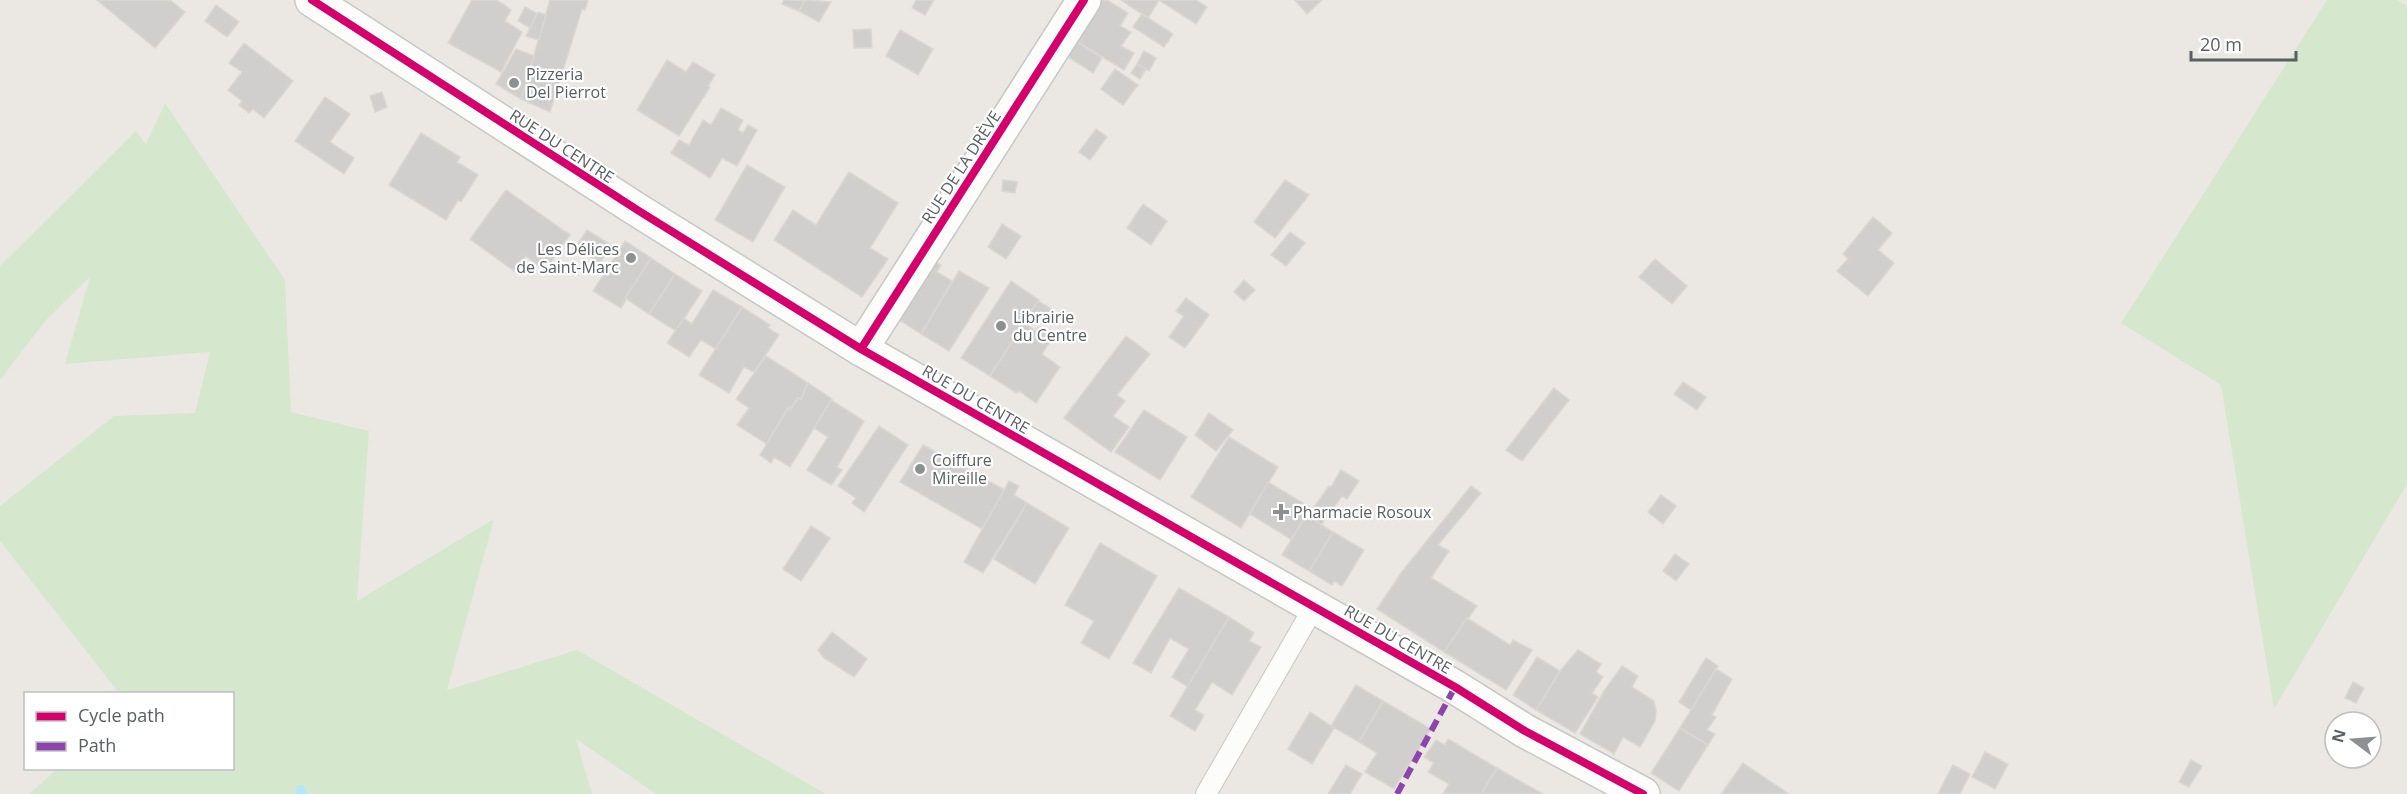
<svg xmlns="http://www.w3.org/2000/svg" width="2407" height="794" font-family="'Open Sans',sans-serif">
<rect width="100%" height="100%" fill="#ebe8e4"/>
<g fill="#d5e8cd">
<polygon points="2327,0 2397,0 2407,6 2407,484 2274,709 2221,385 2121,323"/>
<polygon points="165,103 285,280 291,412 369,431 357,601 494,519 447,690 577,650 826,794 656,794 576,739 592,794 29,794 57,769 232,768 232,694 119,693 0,541 0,506 114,416 195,413 210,352 65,364 90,277 46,320 0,380 0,266 136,131 146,144"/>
</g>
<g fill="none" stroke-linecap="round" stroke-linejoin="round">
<polyline stroke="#b6e7f7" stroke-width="10" points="301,790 302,794"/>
</g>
<g fill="#d1cfcd" stroke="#dad7d3" stroke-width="1.5">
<polygon points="97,0 170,0 185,12 155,48"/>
<polygon points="472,0 496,0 503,4 511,10 505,21 522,32 501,72 448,43"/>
<polygon points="550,0 588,0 585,10 582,9 550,112 521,99"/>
<polygon points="784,0 805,0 799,11 782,4"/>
<polygon points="805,0 831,2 819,22 799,11"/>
<polygon points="916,0 934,0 925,15 912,8"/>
<polygon points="1102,0 1107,0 1128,13 1120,26 1131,32 1121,46 1134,53 1124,70 1076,41"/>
<polygon points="1121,0 1196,0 1207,7 1196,24 1159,0 1148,18"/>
<polygon points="1295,0 1322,0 1307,14"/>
<polygon points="216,5 239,22 227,37 205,21"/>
<polygon points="525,7 538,14 530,28 518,21"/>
<polygon points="538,12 546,15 539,40 526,36"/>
<polygon points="1142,14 1173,34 1164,47 1133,27"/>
<polygon points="871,29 872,48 854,48 853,30"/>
<polygon points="900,30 933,49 918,75 886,56"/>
<polygon points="1076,41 1102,58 1093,73 1067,56"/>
<polygon points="244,43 293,81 264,118 253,109 249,113 239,105 242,101 228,90 242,72 229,63"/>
<polygon points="516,49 534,56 521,99 496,84"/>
<polygon points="1144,51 1156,58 1149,71 1137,64"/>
<polygon points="667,60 686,72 693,62 715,75 708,86 710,87 679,136 637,110"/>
<polygon points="1137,64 1146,69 1140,79 1131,73"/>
<polygon points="1115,69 1138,85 1123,105 1101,89"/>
<polygon points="382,92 387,107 375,112 370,96"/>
<polygon points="325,97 350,114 330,142 354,158 344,174 295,141"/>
<polygon points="721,108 743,120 738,130 743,133 748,125 757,130 737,166 722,158 710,178 671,153 679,140 689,145 703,120 711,125"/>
<polygon points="1096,129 1107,137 1090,160 1079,152"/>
<polygon points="421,133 460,157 457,162 478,175 461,202 458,200 446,220 389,185"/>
<polygon points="747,165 785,187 753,242 715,220"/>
<polygon points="849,172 898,203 870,248 888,259 862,297 774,240 793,210 816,225"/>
<polygon points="1003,180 1017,182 1015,193 1002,191"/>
<polygon points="1285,180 1309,195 1275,238 1254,222"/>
<polygon points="506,190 570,235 545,271 526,256 514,271 470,239"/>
<polygon points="1143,204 1167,221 1151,245 1127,228"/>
<polygon points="1873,217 1892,233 1878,250 1894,263 1868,296 1837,271 1848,259 1843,254"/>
<polygon points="1002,224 1021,236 1006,259 988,247"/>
<polygon points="587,230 611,245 600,263 575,248"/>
<polygon points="1290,232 1305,243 1286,266 1271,255"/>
<polygon points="625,241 651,258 621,308 593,291"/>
<polygon points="932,253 939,258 936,263 941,265 937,272 952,281 921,334 892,315"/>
<polygon points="651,258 675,274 649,314 625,298"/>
<polygon points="1655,259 1687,286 1672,304 1639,277"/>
<polygon points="959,271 989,288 949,351 921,334"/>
<polygon points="675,274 702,291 676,331 649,314"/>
<polygon points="1244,280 1255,290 1244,301 1234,292"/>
<polygon points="1011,281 1039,300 990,376 961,358"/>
<polygon points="713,290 742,307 716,349 701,340 689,357 667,343 684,318 692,324"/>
<polygon points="1186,298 1209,315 1185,348 1169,337 1184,316 1176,311"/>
<polygon points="1038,301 1053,310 1046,321 1030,313"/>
<polygon points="742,307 770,325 768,328 779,335 754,372 744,367 729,393 699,375"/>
<polygon points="1024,323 1036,331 1038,327 1053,337 1042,354 1060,367 1036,403 1019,391 1017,393 990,376"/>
<polygon points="1126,336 1150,354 1117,395 1125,401 1113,416 1129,427 1111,452 1064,418"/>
<polygon points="766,356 808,383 801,399 798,398 790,410 788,408 767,444 737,425 749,408 736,399"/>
<polygon points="1683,382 1706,397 1697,410 1674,394"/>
<polygon points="808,383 832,399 790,467 774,457 771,463 760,455 788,408 790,410 798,398 801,399"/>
<polygon points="1554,388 1569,400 1522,461 1506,450"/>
<polygon points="831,400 864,421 837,467 842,470 831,485 807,470 828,437 814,428"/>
<polygon points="1144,410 1187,437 1160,480 1115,452"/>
<polygon points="1209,413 1233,430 1216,451 1195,435"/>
<polygon points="879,426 908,445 864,512 852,503 856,498 838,486"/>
<polygon points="1229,437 1278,467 1241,528 1191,497"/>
<polygon points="923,445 1005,490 982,529 900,482"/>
<polygon points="1341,470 1359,481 1347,499 1342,496 1321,525 1307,517 1329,486 1331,487"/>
<polygon points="1009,481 1019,486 1014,495 1027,503 983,573 964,562"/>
<polygon points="1268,482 1313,509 1307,517 1306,515 1292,540 1250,514"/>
<polygon points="1471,486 1481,493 1438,545 1449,551 1431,578 1477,606 1444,652 1377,609 1401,573"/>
<polygon points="1661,495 1676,506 1663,524 1648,512"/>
<polygon points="1027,503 1069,528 1035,584 994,559"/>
<polygon points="1306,515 1333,532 1309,571 1282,555"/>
<polygon points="811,526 830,538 801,581 783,569"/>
<polygon points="1333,532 1364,550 1342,586 1334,581 1332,585 1309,571"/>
<polygon points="1100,543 1157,576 1109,659 1081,643 1094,621 1065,605"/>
<polygon points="1675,554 1689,564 1676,581 1663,571"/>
<polygon points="1179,588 1229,617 1188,687 1172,677 1189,649 1170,638 1151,673 1133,663"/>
<polygon points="1229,617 1254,633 1249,641 1261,647 1232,695 1212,682 1195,710 1204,715 1195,731 1170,716"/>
<polygon points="1467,618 1510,645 1513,640 1532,650 1506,690 1444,652"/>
<polygon points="832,632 867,659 854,677 824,658 818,650"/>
<polygon points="1578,650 1601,664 1596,672 1603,677 1592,693 1598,697 1575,733 1536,710 1560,671"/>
<polygon points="1537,657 1560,671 1536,710 1513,695"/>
<polygon points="1706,658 1718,666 1691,710 1679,702"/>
<polygon points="1622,666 1638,676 1632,687 1654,701 1656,711 1655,721 1640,747 1623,737 1614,754 1580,734 1604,691"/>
<polygon points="1716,669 1732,679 1712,715 1716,717 1707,730 1715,734 1708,745 1680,728"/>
<polygon points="2353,682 2364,688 2356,703 2345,698"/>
<polygon points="1356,685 1383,701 1359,742 1331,726"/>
<polygon points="1383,701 1431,729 1394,789 1365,772 1377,753 1359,742"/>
<polygon points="1310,712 1334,728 1312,764 1288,749"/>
<polygon points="1680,728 1708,745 1679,791 1651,773"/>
<polygon points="1448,739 1497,768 1481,794 1443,794 1449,784 1428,772 1434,763 1424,757 1436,740 1445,745"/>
<polygon points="1985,752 2008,764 1995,789 1972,777"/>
<polygon points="2191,760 2202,766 2189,787 2179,782"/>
<polygon points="1743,763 1789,794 1721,794"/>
<polygon points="1346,765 1362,774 1350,794 1328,794"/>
<polygon points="1953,765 1970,774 1960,794 1938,794"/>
<polygon points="1497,768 1525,784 1543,794 1481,794"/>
</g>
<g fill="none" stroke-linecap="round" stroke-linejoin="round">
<g stroke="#c7c7c6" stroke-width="22">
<polyline id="lane" points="1206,794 1314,607"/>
</g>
<g stroke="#c7c7c6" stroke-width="36">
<g id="street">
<polyline points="312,0 639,211 861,349 1455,687 1525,731 1643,794"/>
<polyline points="861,349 1084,0"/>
</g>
</g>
<use href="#lane" stroke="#fcfcfb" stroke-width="20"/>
<use href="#street" stroke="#fcfcfb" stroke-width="33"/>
<polyline stroke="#8e44ad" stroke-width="6" stroke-dasharray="12 6" stroke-linecap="butt" points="1397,794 1455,687"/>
<g stroke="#fff" stroke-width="11">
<g id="cycleway">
<polyline points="312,0 639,211 861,349 1455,687 1525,731 1643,794"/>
<polyline points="861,349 1084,0"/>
</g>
</g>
<use href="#cycleway" stroke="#d6006c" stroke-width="8"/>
</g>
<g fill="#8c9090" stroke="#fff" stroke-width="2">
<circle cx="514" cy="83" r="6"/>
<circle cx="631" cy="258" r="6"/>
<circle cx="1001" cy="326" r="6"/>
<circle cx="920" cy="469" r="6"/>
<path d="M1278 503h6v6h6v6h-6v6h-6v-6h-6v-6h6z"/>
</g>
<g text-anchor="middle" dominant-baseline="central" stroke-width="4.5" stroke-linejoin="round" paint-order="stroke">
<g font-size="16" fill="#596063" stroke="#fff" text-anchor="start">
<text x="526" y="74">Pizzeria<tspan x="526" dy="18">Del Pierrot</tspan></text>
<text x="619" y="249" text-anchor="end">Les Délices<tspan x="619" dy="18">de Saint-Marc</tspan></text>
<text x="1013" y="317">Librairie<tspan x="1013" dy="18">du Centre</tspan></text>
<text x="932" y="460">Coiffure<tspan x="932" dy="18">Mireille</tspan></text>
<text x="1293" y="512">Pharmacie Rosoux</text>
</g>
<g font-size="16" fill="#596063" stroke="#fff">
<text transform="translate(562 146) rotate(33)">RUE DU CENTRE</text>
<text transform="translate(961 167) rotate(-57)">RUE DE LA DRÈVE</text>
<text transform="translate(976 399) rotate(30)">RUE DU CENTRE</text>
<text transform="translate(1398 639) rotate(30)">RUE DU CENTRE</text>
</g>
</g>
<rect x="24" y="692" width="210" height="78" fill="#ffffff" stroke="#bdbfc1" stroke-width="1.5"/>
<rect x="36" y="712" width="30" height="9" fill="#d6006c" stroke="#bdbfc1" stroke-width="1.5"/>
<text x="78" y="722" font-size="18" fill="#596063">Cycle path</text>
<rect x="36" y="742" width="30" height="9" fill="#8e44ad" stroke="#bdbfc1" stroke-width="1.5"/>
<text x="78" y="752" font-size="18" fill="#596063">Path</text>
<g transform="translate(2353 740) rotate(286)"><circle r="28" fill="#ffffff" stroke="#bdbfc1" stroke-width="1.5"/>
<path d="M0-4.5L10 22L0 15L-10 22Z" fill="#8c9090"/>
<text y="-9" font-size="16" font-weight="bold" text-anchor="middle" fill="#596063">N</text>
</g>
<path d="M2191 51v9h105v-9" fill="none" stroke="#596063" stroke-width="3"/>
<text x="2200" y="51" font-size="18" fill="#596063" stroke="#ffffff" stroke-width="4.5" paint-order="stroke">20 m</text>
</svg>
